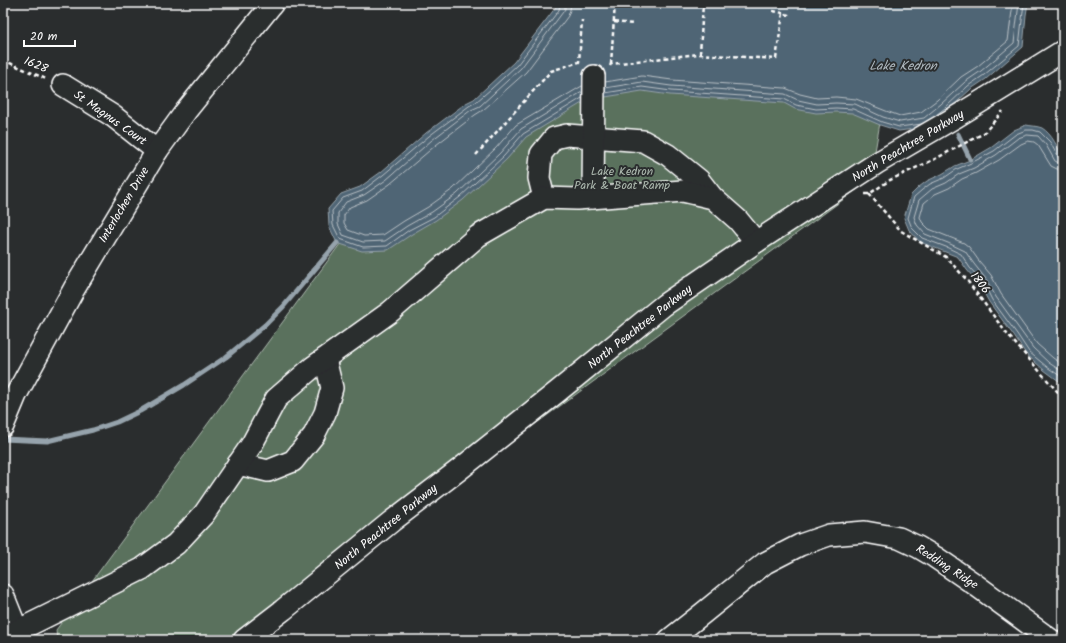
<svg xmlns="http://www.w3.org/2000/svg" width="1066" height="643" font-family="Kalam,sans-serif">
<rect width="100%" height="100%" fill="#2a2d2e"/>
<filter id="ink" filterUnits="userSpaceOnUse"><feTurbulence type="fractalNoise" baseFrequency=".025" numOctaves="2"/><feDisplacementMap in="SourceGraphic" scale="8" xChannelSelector="R" yChannelSelector="G"/><feConvolveMatrix kernelMatrix="1 2 1 2 8 2 1 2 1" color-interpolation-filters="sRGB"/></filter>
<g filter="url(#ink)">
<polygon fill="#5a715d" stroke="#acb8ae" points="543,44 885,94 870,180 239,640 57,640 56,630 360,217"/>
<g fill="#506574" stroke="#96a3ac">
<polygon points="556,3 1028,3 1026,15 1023,47 986,79 971,89 947,111 928,127 899,131 880,125 852,113 836,112 816,113 795,109 784,103 670,95 642,91 587,100 526,137 507,159 463,200 436,220 412,234 388,250 362,251 337,243 329,226 328,209 341,194 360,187 381,172 426,133 466,103 474,99 488,86 514,62 556,7"/>
<path d="M 1026,125 C 1031,126 1037,126 1042,128 C 1052,134 1058,148 1063,158 L 1063,384 L 1044,370 L 1026,354 L 1014,336 L 989,302 L 979,284 L 967,270 L 958,257 L 920,242 L 909,230 L 904,218 L 911,195 L 919,187 L 927,181 L 942,174 L 955,166 L 970,160 L 992,147 L 1014,130 Z"/>
</g>
<g fill="none" stroke-linecap="round" stroke-linejoin="round">
<g stroke="#b9c1c7" stroke-width="1">
<polyline points="560,3 559,10 517,65 491,89 476,102 469,106 429,136 383,175 362,191 343,198 332,211 333,225 340,239 363,247 387,246 409,230 434,217 460,197 504,156 523,134 582,98"/>
<polyline points="565,3 565,9 563,12 521,68 494,93 480,106 471,110 432,140 386,180 364,195 346,202 338,213 338,224 343,235 363,242 385,241 407,226 432,212 457,194 500,153 521,129 582,92"/>
<polyline points="571,3 570,10 568,16 526,72 498,97 483,110 475,115 436,145 390,184 367,200 350,207 344,215 344,223 348,230 364,236 383,235 404,221 428,207 453,189 473,170 496,148 516,125 582,86"/>
<polyline points="605,82 642,76 672,80 785,88 800,94 817,98 836,97 856,99 886,111 900,116 921,112 937,100 961,77 978,66 1008,41 1013,3"/>
<polyline points="605,88 642,82 671,86 785,94 798,100 817,104 836,103 855,104 883,117 900,122 924,118 941,104 965,82 981,71 1014,43 1019,3"/>
<polyline points="605,93 642,87 671,91 784,99 796,105 816,109 836,108 853,109 882,122 899,127 922,124"/>
<polyline points="936,115 945,108 968,86 984,75 1019,46 1024,3"/>
<polyline points="1063,159 1058,157 1050,142 1040,132 1033,130 1026,130 1016,134 994,151 971,163 957,169 944,178 930,184 922,190 914,197 908,218 912,228 922,238 946,247 961,254 970,268 983,282 992,300 1017,334 1029,352 1047,367 1063,378"/>
<polyline points="1063,164 1059,163 1055,161 1046,145 1038,136 1027,135 1018,138 996,155 974,168 959,174 946,183 932,189 919,200 914,217 917,225 925,234 948,243 965,251 974,264 986,279 996,297 1033,348 1049,363 1063,372"/>
<polyline points="1063,170 1057,169 1051,166 1038,145 1034,142 1028,141 1021,144 999,160 976,173 962,179 949,188 935,194 924,203 920,217 922,222 929,229 964,243 969,247 979,261 991,275 1001,294 1037,344 1053,358 1063,365"/>
</g>
<g stroke="#96a3ac" stroke-width="5">
<polyline points="958,134 970,159"/>
<polyline points="3,439 47,441 93,430 117,422 140,411 184,385 226,357 265,325 283,307 337,243"/>
</g>
<g stroke="#fff" stroke-width="24">
<g id="minor">
<polyline points="63,85 113,116 157,151"/>
<polyline points="544,198 539,178 541,154 554,138 567,135 643,141 668,155 699,180 713,198"/>
<polyline points="593,198 594,76"/>
<polyline points="3,426 16,395 74,289 157,151 186,111 273,3"/>
<polyline points="238,464 268,471 293,461 314,435 325,413 332,388 325,359"/>
<polyline points="3,595 21,640"/>
<polyline points="17,631 142,569 176,544 204,514 252,444 276,399 313,367 390,312 478,236 544,198 577,199 683,191 713,198 738,220 756,242"/>
<polyline points="244,640 283,610 392,521 460,469 557,392 664,305 756,242 877,163 954,118 1063,51"/>
<polyline points="669,640 702,614 765,563 800,545 829,535 865,532 899,538 918,547 935,557 973,583 1051,640"/>
</g>
</g>
<g stroke="#fff" stroke-width="2.5" stroke-dasharray="4 3" stroke-linecap="butt">
<polyline points="700,3 714,5"/>
<polyline points="773,11 783,13"/>
<polyline points="614,22 634,24"/>
<polyline points="700,54 703,3"/>
<polyline points="3,60 46,79"/>
<polyline points="611,64 615,3"/>
<polyline points="610,66 611,64 698,54 776,59 783,13 791,16"/>
<polyline points="476,155 551,71 579,62 582,20"/>
<polyline points="865,194 869,194 890,180 935,159 984,133 1003,111"/>
<polyline points="869,194 901,231 946,257 966,279 1007,334 1063,398"/>
</g>
<use href="#minor" stroke="#2a2d2e" stroke-width="21"/>
</g>
</g>
<g text-anchor="middle" dominant-baseline="central" stroke-width="4" stroke-linejoin="round" paint-order="stroke">
<g font-size="12" fill="#fff" stroke="#2a2d2e">
<text transform="translate(36 65) rotate(23)">1628</text>
<text transform="translate(110 118) rotate(35)">St Magnus Court</text>
<text transform="translate(908 146) rotate(-31)">North Peachtree Parkway</text>
<text transform="translate(124 205) rotate(-59)">Interlochen Drive</text>
<text transform="translate(980 283) rotate(52)">1806</text>
<text transform="translate(640 327) rotate(-38)">North Peachtree Parkway</text>
<text transform="translate(386 527) rotate(-39)">North Peachtree Parkway</text>
<text transform="translate(947 567) rotate(33)">Redding Ridge</text>
</g>
<g font-size="12" fill="#acb8ae" stroke="#2a2d2e">
<text x="622" y="171">Lake Kedron<tspan x="622" dy="14">Park &amp; Boat Ramp</tspan></text>
</g>
<g font-size="13" font-style="italic" fill="#b0bac0" stroke="#2a2d2e">
<text x="903" y="66">Lake Kedron</text>
</g>
</g>
<rect width="1066" height="643" fill="none" stroke="#2a2d2e" stroke-width="16"/>
<rect x="8" y="8" width="1050" height="627" fill="none" stroke="#fff" stroke-width="1.5" filter="url(#ink)"/>
<path d="M24 40v6h51v-6" fill="none" stroke="#ffffff" stroke-width="2"/>
<text x="30" y="40" font-size="12" fill="#ffffff" stroke="#2a2d2e" stroke-width="3" paint-order="stroke">20 m</text>
</svg>
